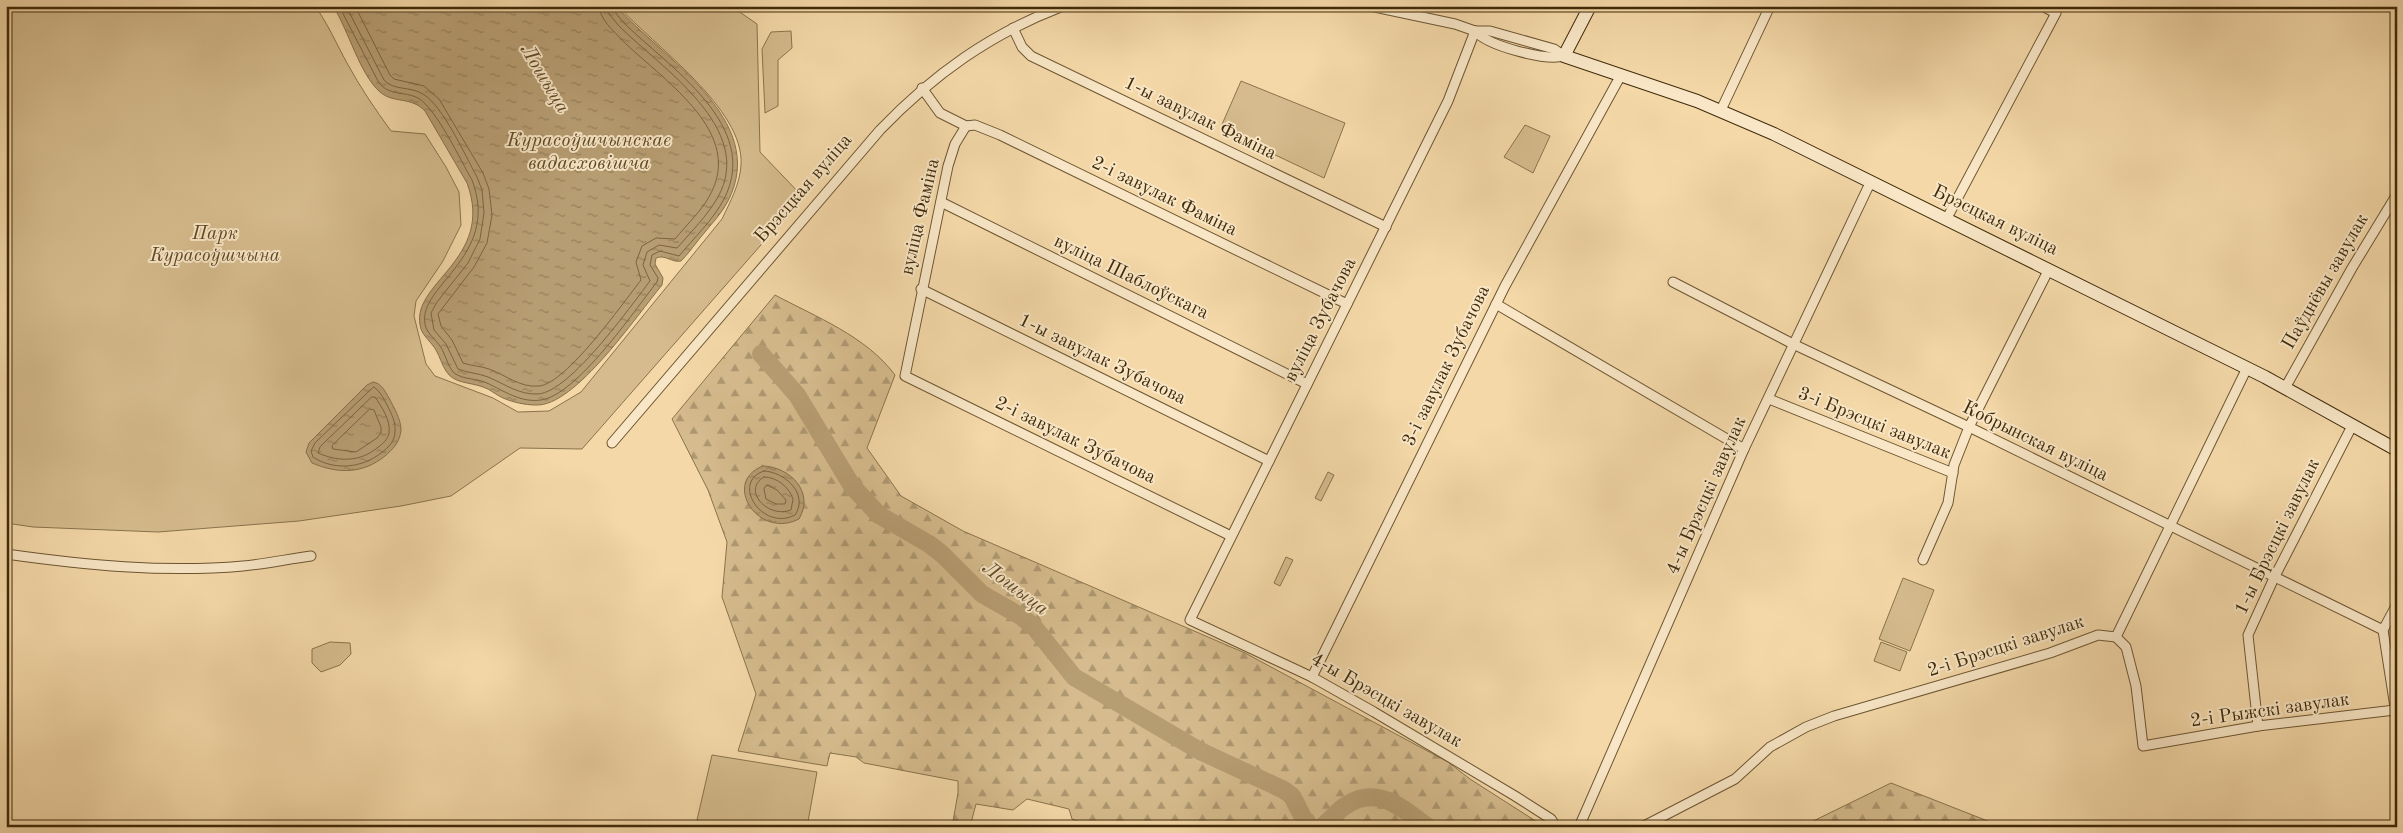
<svg xmlns="http://www.w3.org/2000/svg" width="2403" height="833" font-family="'Old Standard TT',serif">
<defs>
<pattern id="forest-firs" width="22" height="20" patternUnits="userSpaceOnUse" patternTransform="scale(1.25)"><rect width="22" height="20" fill="#d5bb8d"/><path d="M5 1l3.5 6h-7zM16 11l3.5 6h-7z" fill="#ae9871"/></pattern>
<pattern id="water-ripples" width="26" height="14" patternUnits="userSpaceOnUse" patternTransform="scale(1.25)"><rect width="26" height="14" fill="#b79d72"/><path d="M2 4q2-2 4 0t4 0M15 11q2-2 4 0t4 0" fill="none" stroke="#96805c"/></pattern>
</defs>
<rect width="100%" height="100%" fill="#f4d8a8"/>
<filter id="stains"><feTurbulence type="fractalNoise" baseFrequency=".004" numOctaves="4"/><feColorMatrix values="0 0 0 0 .2 0 0 0 0 .09 0 0 0 0 .02 0 0 0 .5 -.17"/></filter>
<radialGradient id="worn" r=".72"><stop offset=".6" stop-color="#630" stop-opacity="0"/><stop offset="1" stop-color="#630" stop-opacity=".3"/></radialGradient>
<g fill="url(#forest-firs)" stroke="#8a734c">
<path d="M 775,295 C 816,317 866,336 895,375 L 867,448 L 901,496 L 963,531 L 1245,653 L 1448,762 L 1470,779 L 1545,827 L 1094,827 L 1072,819 L 1069,809 L 1027,799 L 1013,810 L 976,804 L 970,827 L 952,827 L 958,793 L 958,781 L 864,763 L 856,757 L 830,753 L 827,766 L 738,751 L 756,694 L 722,597 L 727,542 L 708,490 L 672,419 Z"/>
<polygon points="1891,783 2003,827 1801,827"/>
</g>
<g fill="#d5bb8d" stroke="#8a734c">
<path d="M 6,6 L 315,6 C 328,24 336,43 347,63 C 360,87 375,109 391,131 L 425,134 L 446,167 L 459,192 L 461,225 L 443,261 L 416,301 L 414,316 L 426,364 L 435,376 L 493,398 L 518,412 L 549,411 L 581,392 L 722,219 C 730,202 740,184 741,165 C 745,109 653,45 618,6 L 731,6 L 757,24 L 760,152 L 803,197 L 582,449 L 520,448 L 451,496 L 401,506 L 299,521 L 158,532 L 33,527 L 6,523 Z"/>
<polygon points="791,31 792,48 778,60 778,106 765,113 762,49 771,32"/>
<polygon points="1241,81 1345,123 1324,178 1220,129"/>
<polygon points="1525,125 1550,136 1533,173 1504,157"/>
<polygon points="1328,472 1334,475 1321,501 1315,498"/>
<polygon points="1286,557 1293,560 1280,586 1274,583"/>
<polygon points="1903,578 1934,590 1910,651 1879,639"/>
<polygon points="330,642 350,643 351,654 340,665 321,672 312,663 312,649"/>
<polygon points="1881,642 1907,652 1900,671 1874,661"/>
<polygon points="712,755 817,772 807,827 704,826 697,820"/>
</g>
<g fill="url(#water-ripples)" stroke="#876f48">
<path d="M 333,6 L 616,6 C 662,58 770,120 728,201 C 722,213 713,222 705,232 C 697,241 690,252 681,261 C 672,263 665,254 656,258 L 655,264 L 663,278 L 662,285 C 637,315 575,407 536,405 C 525,405 512,402 503,398 C 496,395 490,389 483,387 C 470,382 454,384 446,371 C 442,365 440,357 436,350 C 432,343 424,337 421,329 C 407,283 496,261 467,183 L 425,111 C 411,96 394,104 380,92 C 359,73 349,31 333,6 Z"/>
<path d="M 373,382 C 381,383 385,391 389,398 C 394,408 401,419 401,430 C 400,442 393,449 385,456 C 363,474 338,474 312,463 L 306,452 L 309,443 L 367,385 Z"/>
<path d="M 763,466 C 790,467 815,492 799,519 C 758,540 721,482 763,466 Z"/>
</g>
<g fill="none" stroke-linecap="round" stroke-linejoin="round">
<g stroke="#7c643e" stroke-width="1">
<path d="M 339,6 L 379,83 C 390,96 404,91 418,98 C 436,108 461,161 472,180 C 502,259 412,287 426,328 C 429,335 436,340 440,346 C 446,355 447,365 454,373 C 464,380 476,378 487,383 C 504,391 521,403 541,400 C 577,395 634,311 657,282 L 658,278 L 650,265 L 652,255 L 660,251 L 679,256 C 694,238 713,220 724,199 C 762,125 668,67 623,22 L 614,11 L 613,6"/>
<path d="M 346,6 L 384,80 C 394,91 410,86 423,94 C 443,106 465,155 477,177 L 482,190 L 484,213 L 480,239 L 468,263 L 437,302 L 431,313 L 434,330 L 446,344 L 458,369 C 468,373 478,373 488,377 C 505,384 519,395 538,394 C 570,392 630,307 650,281 L 643,265 L 647,252 L 659,245 L 677,248 C 691,232 707,216 718,197 C 756,128 661,68 619,26 L 609,14 L 607,6"/>
<path d="M 355,6 L 390,75 L 394,79 L 424,86 L 439,99 L 483,173 L 489,189 L 492,215 L 487,243 L 474,267 L 438,314 L 441,326 L 452,340 L 463,363 C 472,366 481,366 489,369 C 506,375 520,388 539,386 C 566,384 623,303 641,280 L 636,262 L 642,246 L 656,238 L 675,239 C 687,224 704,209 712,191 C 742,129 660,78 622,40 C 613,30 600,20 599,6"/>
<path d="M 374,387 C 380,391 384,399 387,405 C 391,413 396,422 395,431 C 395,441 389,447 381,453 C 362,468 334,471 313,457 L 311,451 L 315,443 Z"/>
<path d="M 372,397 L 375,397 C 381,406 391,420 389,433 C 388,439 383,444 377,448 C 360,462 339,462 318,453 L 320,447 Z"/>
<polygon points="370,409 374,410 381,427 381,433 377,438 356,452 333,449 332,446"/>
<path d="M 764,471 C 785,472 809,494 795,515 C 762,532 730,482 764,471 Z"/>
<path d="M 764,477 C 777,477 789,487 793,499 L 791,510 C 768,519 741,490 764,477 Z"/>
<polygon points="767,485 777,490 786,500 785,504 776,504 766,499 764,489"/>
</g>
<g stroke="#b79d72" stroke-width="18">
<polyline points="761,354 797,395 852,486 879,515 929,544 942,554 982,594 1022,617 1034,627 1074,677 1200,751 1284,790 1292,796 1308,827"/>
<path d="M 1321,827 C 1330,821 1336,812 1345,806 C 1377,784 1402,808 1428,827"/>
</g>
<g stroke="#6d5632" stroke-width="11">
<g id="street">
<polyline points="1370,6 1455,24 1475,31 1490,31 1554,49 1564,56"/>
<polyline points="1013,28 1022,47 1031,56 1386,227"/>
<polyline points="1475,31 1448,101 1190,620 1312,677 1374,712 1515,796 1551,819 1556,827"/>
<path d="M 1475,31 C 1488,46 1545,61 1564,56"/>
<polyline points="922,88 940,113 966,126 955,144 948,166 905,376 1231,536"/>
<polyline points="1721,110 1770,6"/>
<polyline points="966,126 975,125 1000,135 1347,304"/>
<polyline points="941,202 1307,384"/>
<polyline points="1947,218 2056,13 2042,6"/>
<polyline points="1673,282 1793,344 1969,427 2383,630"/>
<polyline points="921,289 1269,461"/>
<polyline points="1496,304 1744,449"/>
<polyline points="2285,388 2352,268 2397,194"/>
<polyline points="1769,399 1953,473"/>
<path d="M 612,443 L 880,130 C 934,74 990,34 1063,6"/>
<path d="M 6,554 C 84,565 164,573 243,566 C 266,564 288,559 311,556"/>
<polyline points="1923,560 1948,503 1954,465 1969,427 2049,269"/>
<polyline points="2397,604 2383,630 2397,720"/>
<polyline points="2116,637 2126,647 2136,686 2143,746 2258,726 2395,710"/>
<polyline points="1312,677 1505,286 1621,75"/>
<polyline points="2258,726 2248,635 2274,578 2352,426"/>
<polyline points="1579,827 1744,449 1871,181"/>
<polyline points="1642,827 1735,779 1770,747 1806,727 1834,716 2050,653 2098,635 2116,637 2247,368"/>
</g>
</g>
<g stroke="#402b0a" stroke-width="14">
<polyline id="secondary" points="1590,6 1564,56 1697,101 1774,134 2265,377 2397,450"/>
</g>
<use href="#street" stroke="#f8e6c6" stroke-width="9"/>
<use href="#secondary" stroke="#f8e6c6" stroke-width="12"/>
</g>
<g text-anchor="middle" dominant-baseline="central" stroke-width="4" stroke-linejoin="round" paint-order="stroke">
<g font-size="19" fill="#402b0a" stroke="#f8e6c6">
<text transform="translate(1200 119) rotate(26)">1-ы завулак Фаміна</text>
<text transform="translate(804 189) rotate(-49)">Брэсцкая вуліца</text>
<text transform="translate(1164 197) rotate(26)">2-і завулак Фаміна</text>
<text transform="translate(921 217) rotate(-77)">вуліца Фаміна</text>
<text transform="translate(1995 221) rotate(26)">Брэсцкая вуліца</text>
<text transform="translate(1131 278) rotate(26)">вуліца Шаблоўскага</text>
<text transform="translate(2326 282) rotate(-60)">Паўднёвы завулак</text>
<text transform="translate(1321 320) rotate(-63)">вуліца Зубачова</text>
<text transform="translate(1102 360) rotate(26)">1-ы завулак Зубачова</text>
<text transform="translate(1447 366) rotate(-64)">3-і завулак Зубачова</text>
<text transform="translate(1874 424) rotate(22)">3-і Брэсцкі завулак</text>
<text transform="translate(1075 441) rotate(26)">2-і завулак Зубачова</text>
<text transform="translate(2035 442) rotate(26)">Кобрынская вуліца</text>
<text transform="translate(1707 496) rotate(-66)">4-ы Брэсцкі завулак</text>
<text transform="translate(2278 537) rotate(-64)">1-ы Брэсцкі завулак</text>
<text transform="translate(2006 647) rotate(-18)">2-і Брэсцкі завулак</text>
<text transform="translate(1386 701) rotate(30)">4-ы Брэсцкі завулак</text>
<text transform="translate(2270 711) rotate(-8)">2-і Рыжскі завулак</text>
</g>
<g font-size="19" font-style="italic" fill="#5e4824" stroke="#f8e6c6">
<text x="215" y="234">Парк<tspan x="215" dy="22">Курасоўшчына</tspan></text>
</g>
<g font-size="20" font-style="italic" fill="#5e4824" stroke="#f8e6c6">
<text transform="translate(544 79) rotate(59)">Лошыца</text>
<text x="589" y="141">Курасоўшчынскае<tspan x="589" dy="23">вадасховішча</tspan></text>
<text transform="translate(1015 589) rotate(37)">Лошыца</text>
</g>
</g>
<rect width="2403" height="833" fill="none" stroke="#f4d8a8" stroke-width="25"/>
<rect x="8" y="8" width="2388" height="818" fill="none" stroke="#402b0a" stroke-width="2.5"/>
<rect x="12" y="12" width="2378" height="808" fill="none" stroke="#402b0a"/>
<rect width="100%" height="100%" filter="url(#stains)"/>
<rect width="100%" height="100%" fill="url(#worn)"/>
</svg>
